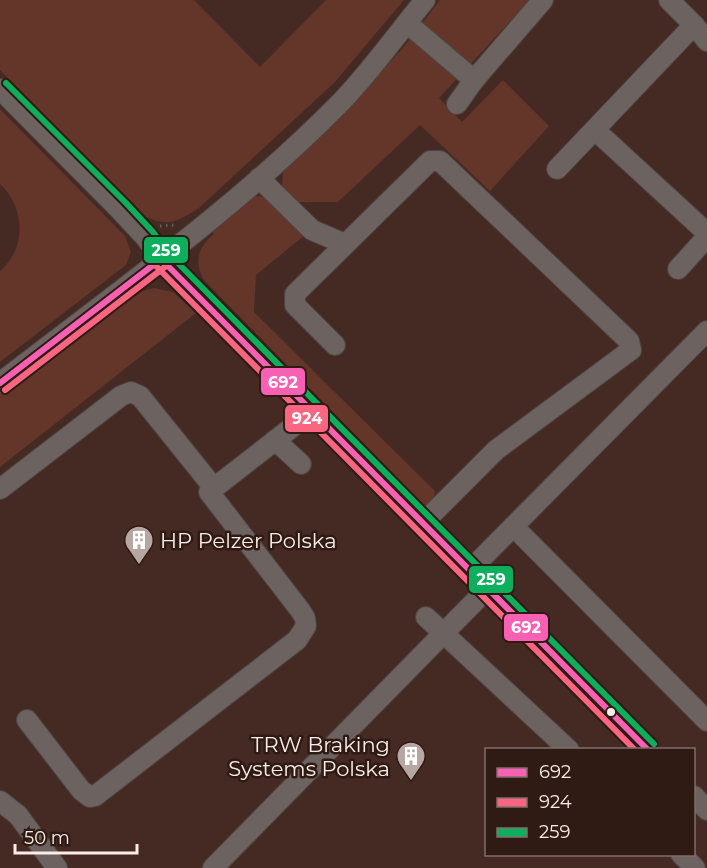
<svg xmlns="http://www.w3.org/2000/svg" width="707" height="868" font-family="Montserrat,sans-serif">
<rect width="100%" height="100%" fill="#332724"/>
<path fill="#442a23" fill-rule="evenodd" d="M 0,0 L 707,0 L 707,868 L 0,868 ZM 486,750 L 694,750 L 694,854 L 486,854 Z"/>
<g fill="#643529">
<path d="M 0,0 L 194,0 L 260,67 L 326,0 L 404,0 L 335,82 L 199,208 C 178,221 168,228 144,216 L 0,70 Z"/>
<polygon points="440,0 530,0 439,98 462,122 503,80 549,126 490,191 420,125 338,202 296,202 282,188 283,172 403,48"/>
<path d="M 0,109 L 125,236 L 131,252 L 126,265 L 0,362 L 0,271 C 27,248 25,207 0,184 Z"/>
<path d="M 255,196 L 267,197 L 305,235 L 256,275 L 254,312 L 435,491 L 433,503 L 426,506 L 423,504 L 204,280 C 193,262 199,246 214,234 L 211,230 Z"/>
<polygon points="154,288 173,292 196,313 0,467 0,394 127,296 131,299 143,291"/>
</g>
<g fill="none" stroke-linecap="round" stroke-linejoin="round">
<g stroke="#4f4542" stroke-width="22">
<g id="minor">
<polyline points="669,0 694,25 707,41"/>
<polyline points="407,23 474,80"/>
<polyline points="0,89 119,209 146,238 161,259 648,750"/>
<polyline points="457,104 474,80 543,0"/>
<polyline points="595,130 707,233"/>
<polyline points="557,169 694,25"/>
<polyline points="259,178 312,230 345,244"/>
<polyline points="678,269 707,237"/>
<polyline points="335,345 295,305 295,294 430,161 440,161 629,341 631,350 496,450 423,523"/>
<path d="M 0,383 C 116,293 238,207 341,102 C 370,72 398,33 425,0"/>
<polyline points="275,440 301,464"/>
<polyline points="214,488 313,411"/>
<polyline points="0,489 121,396 131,392 140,396 214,488 209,492 300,610 305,618 306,626 297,640 95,796 90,797 81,790 27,720"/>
<polyline points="514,527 707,721"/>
<polyline points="470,570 707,331"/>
<polyline points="426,617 569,750"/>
<polyline points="694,796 707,810"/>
<polyline points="0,801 18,815 57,868"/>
<polyline points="681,854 695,868"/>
<polyline points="213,868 488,588"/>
</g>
</g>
<polyline stroke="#695f5d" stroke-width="3" stroke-dasharray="1.5 4.5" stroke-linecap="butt" points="160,226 174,225"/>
<use href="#minor" stroke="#6c6260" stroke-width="20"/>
<g stroke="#2f1a14" stroke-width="10">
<g id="bus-1">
<polyline points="161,259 648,750"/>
<polyline points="0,383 161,259"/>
</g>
</g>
<g stroke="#2f1a14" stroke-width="10">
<g id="bus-2">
<polyline points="155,265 635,750"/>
<polyline points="5,390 166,266"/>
</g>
</g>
<g stroke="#2f1a14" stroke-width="10">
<polyline id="bus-3" points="6,83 126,203 153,232 168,253 654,744"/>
</g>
<use href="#bus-1" stroke="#f860b3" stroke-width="6"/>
<use href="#bus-2" stroke="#fa6682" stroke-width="6"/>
<use href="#bus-3" stroke="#0daf5c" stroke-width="6"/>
</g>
<defs>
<g id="building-pin" transform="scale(1.5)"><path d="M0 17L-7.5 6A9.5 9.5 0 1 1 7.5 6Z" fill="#b6a7a3" stroke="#2f1a14"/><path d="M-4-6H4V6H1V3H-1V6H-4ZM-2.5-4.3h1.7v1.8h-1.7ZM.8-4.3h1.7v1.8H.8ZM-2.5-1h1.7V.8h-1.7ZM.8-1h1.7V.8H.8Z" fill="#fff"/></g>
</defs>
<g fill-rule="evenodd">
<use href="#building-pin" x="139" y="540"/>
<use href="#building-pin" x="411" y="756"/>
</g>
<circle fill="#fcece8" stroke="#2f1a14" stroke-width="2" cx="611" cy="712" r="5"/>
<g text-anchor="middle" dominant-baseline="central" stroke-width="5" stroke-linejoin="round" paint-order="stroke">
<g font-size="21" fill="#fcece8" stroke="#2f1a14" text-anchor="start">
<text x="160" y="540">HP Pelzer Polska</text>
<text x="390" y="744" text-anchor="end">TRW Braking<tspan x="390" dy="24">Systems Polska</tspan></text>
</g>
</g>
<g stroke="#2f1a14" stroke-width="2">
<rect x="143" y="236" width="46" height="28" rx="6" fill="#0daf5c"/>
<rect x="260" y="367" width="46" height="29" rx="6" fill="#f860b3"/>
<rect x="284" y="404" width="45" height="29" rx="6" fill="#fa6682"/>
<rect x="468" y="565" width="46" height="29" rx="6" fill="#0daf5c"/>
<rect x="503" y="613" width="46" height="29" rx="6" fill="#f860b3"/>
</g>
<g font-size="16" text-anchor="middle" font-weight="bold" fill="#fff">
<text x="166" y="256">259</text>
<text x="283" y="388">692</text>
<text x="307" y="424">924</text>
<text x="491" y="585">259</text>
<text x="526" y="633">692</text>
</g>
<rect x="485" y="748" width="210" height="108" fill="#2f1a14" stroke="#816e69" stroke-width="1.5"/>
<rect x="497" y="768" width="30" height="9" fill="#f860b3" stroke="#816e69" stroke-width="1.5"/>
<text x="539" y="778" font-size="18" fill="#fcece8">692</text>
<rect x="497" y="798" width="30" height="9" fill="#fa6682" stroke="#816e69" stroke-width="1.5"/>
<text x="539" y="808" font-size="18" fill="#fcece8">924</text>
<rect x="497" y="828" width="30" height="9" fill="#0daf5c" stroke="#816e69" stroke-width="1.5"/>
<text x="539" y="838" font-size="18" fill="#fcece8">259</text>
<path d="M15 844v9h122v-9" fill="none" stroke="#fcece8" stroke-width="3"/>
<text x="24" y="844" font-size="18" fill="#fcece8" stroke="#2f1a14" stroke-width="4.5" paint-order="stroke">50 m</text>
</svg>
